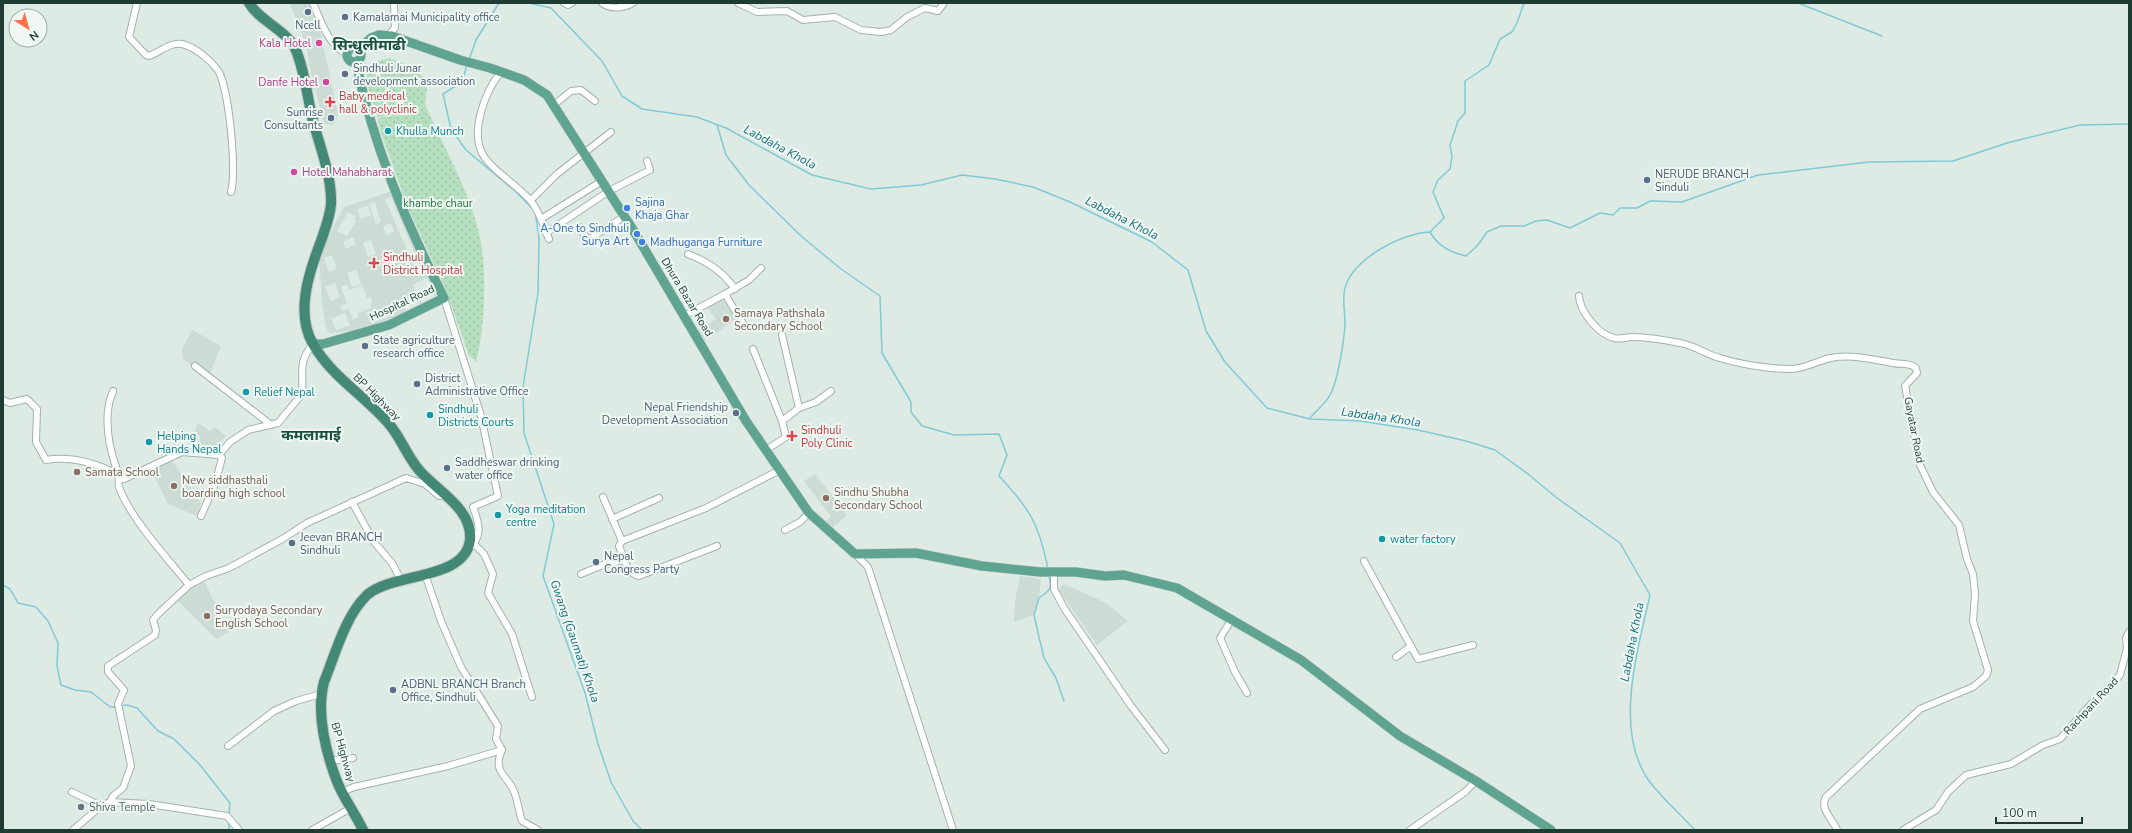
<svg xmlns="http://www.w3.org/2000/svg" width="2132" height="833" font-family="'Nunito Sans','Noto Sans Devanagari',sans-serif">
<defs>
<pattern id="grass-dots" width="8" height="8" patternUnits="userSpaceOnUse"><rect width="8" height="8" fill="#b5dfbf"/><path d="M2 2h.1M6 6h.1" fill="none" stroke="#9bc0a5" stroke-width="1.8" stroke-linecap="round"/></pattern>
</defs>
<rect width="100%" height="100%" fill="#deebe5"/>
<g fill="#ccdbd4" fill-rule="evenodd">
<polygon points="290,3 308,3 320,30 338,114 334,125 324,124 315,89 309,89 308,78 312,78 306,45"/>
<path d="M 392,191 L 438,299 L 398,317 L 351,331 L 329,333 L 326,327 L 322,305 L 319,254 L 344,207 ZM 391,197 L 423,273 L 418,276 L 385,199 ZM 375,202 L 381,222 L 376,224 L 369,204 ZM 368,206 L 371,215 L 360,219 L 357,209 ZM 348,212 L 356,216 L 354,219 L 356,221 L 347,236 L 337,231 ZM 391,223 L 394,232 L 386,235 L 383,226 ZM 353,237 L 356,244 L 346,249 L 343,242 ZM 371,240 L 376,254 L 368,257 L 363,243 ZM 332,255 L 337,269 L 329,272 L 324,258 ZM 356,270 L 361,284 L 352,287 L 347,273 ZM 427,278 L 436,298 L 422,305 L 413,285 ZM 335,283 L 340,297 L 331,301 L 325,287 ZM 347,284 L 349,290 L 362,285 L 367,298 L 371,297 L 372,302 L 370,303 L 371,308 L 358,313 L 359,317 L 353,320 L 349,309 L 342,311 L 340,306 L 347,303 L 341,287 ZM 416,296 L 420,305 L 406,311 L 402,303 ZM 386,309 L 388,317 L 373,322 L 371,314 ZM 345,313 L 350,325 L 336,330 L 331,319 Z"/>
<polygon points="724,297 737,318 703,342 697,332 716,319 706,306"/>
<polygon points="192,330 221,346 208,378 183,359 182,349"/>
<polygon points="198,423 210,431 215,427 226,436 214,449 195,448 201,437 194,432"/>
<polygon points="171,459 201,503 197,516 168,504 151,469"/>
<polygon points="815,474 847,515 830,529 825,523 831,516 804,481"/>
<polygon points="1020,576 1041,579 1039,597 1033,615 1014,622 1015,601"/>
<polygon points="203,579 229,632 216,639 176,599 190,587"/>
<polygon points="1064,584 1106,603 1128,621 1097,645 1058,589"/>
</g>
<g fill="url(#grass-dots)">
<polygon points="390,58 405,64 428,80 425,104 378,118 366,80 368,69 376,62"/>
<path d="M 425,104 C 443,146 471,194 480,237 C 487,272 485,328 476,362 L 469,355 L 445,288 L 408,208 L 379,127 L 378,119 Z"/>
</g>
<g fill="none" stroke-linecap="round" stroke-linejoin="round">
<g stroke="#81cad5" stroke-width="1.5">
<path d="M 529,3 L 551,8 L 602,61 L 622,96 L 642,109 L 697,117 L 726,128 L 812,175 L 871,189 L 921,185 L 962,175 L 995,179 L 1033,187 L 1070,202 L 1152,242 L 1188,270 L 1206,331 L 1225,362 L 1267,408 L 1310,419 L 1360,421 L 1418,430 L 1466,441 L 1495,450 L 1528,474 L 1557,498 L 1620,543 L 1650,595 C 1638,650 1613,730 1649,781 C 1662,798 1680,814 1695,830"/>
<polyline points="1798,3 1882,36"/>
<polyline points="469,60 476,40 499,3"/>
<polyline points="467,65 462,82 443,94 451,129 466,150 515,191 535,211 539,238 538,293 523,387 524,433 554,524 543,576 585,693 598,744 611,782 633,821 642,830"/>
<path d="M 717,125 L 726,155 L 749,185 L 801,236 L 841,269 L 880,296 L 882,353 L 911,402 L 911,412 L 922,426 L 954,435 L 999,434 L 1007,455 L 999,476 C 1030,509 1039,524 1048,569"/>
<path d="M 1430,232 C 1439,247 1450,252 1466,256 L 1478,245 L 1487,232 L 1501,226 L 1524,226 L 1536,221 L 1547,220 L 1570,228 L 1600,213 L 1613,215 L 1620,208 L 1637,208 L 1650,201 L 1682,202 L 1758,175 L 1869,162 L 1953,161 L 2007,143 L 2080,125 L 2129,124"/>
<path d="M 1310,418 C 1316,411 1326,403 1330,395 C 1338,381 1344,341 1345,324 C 1345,314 1343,303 1344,294 C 1347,261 1401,233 1430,232 L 1444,218 L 1433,192 L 1438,180 L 1450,169 L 1452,157 L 1450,145 L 1458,121 L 1465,113 L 1465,81 L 1489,65 L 1500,39 L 1512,32 L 1517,23 L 1524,3"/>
<path d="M 1049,575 C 1052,590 1051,589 1039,598 L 1034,615 L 1039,637 L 1044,658 L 1056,678 L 1064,701"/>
<polyline points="3,585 10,589 18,603 36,607 48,621 58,643 57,666 61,685 75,690 91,692 110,707 117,707"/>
<polyline points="120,706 127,705 137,708 158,731 174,739 200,765 230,803 229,814"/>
<polyline points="229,830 229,822"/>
</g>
<g stroke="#a1b3ac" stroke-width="8">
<g id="minor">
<path d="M 137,3 L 129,37 L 146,55 L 149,56 C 160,52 170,42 182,44 C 195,47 209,59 217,69 C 229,84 237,173 231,192"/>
<path d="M 313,3 C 321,21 328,45 347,54"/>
<polyline points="564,3 568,5 572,3"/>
<path d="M 602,3 C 611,10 624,8 633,3"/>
<polyline points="738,3 757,12 787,11 803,20 835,17 861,30 881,32 891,30 907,17 925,8 938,11 944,3"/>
<polyline points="388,35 395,28 394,3"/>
<path d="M 501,72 C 485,91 468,135 485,158 C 497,174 517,185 530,200 C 540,211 543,226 549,239"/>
<polyline points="554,105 571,91 581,90 595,101"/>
<polyline points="531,200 557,174 611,132"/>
<polyline points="541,219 602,181"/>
<polyline points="579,227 588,240 625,216"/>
<polyline points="546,233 609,191 650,170 647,161"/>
<path d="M 688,254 C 708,262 722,271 735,289"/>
<polyline points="725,294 749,280 761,268"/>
<path d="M 1579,296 C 1580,312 1598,334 1614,338 C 1619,340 1627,337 1632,337 C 1647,337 1665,340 1680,343 C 1694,345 1707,355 1720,358 C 1739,364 1770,369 1789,369 C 1803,370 1817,361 1830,358 C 1851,354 1872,359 1893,363 C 1902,365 1908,362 1916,368 L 1917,373 L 1905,386 L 1920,465 L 1933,492 L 1959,525 L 1967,559 L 1973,574 L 1975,594 L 1973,621 L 1988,670 L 1986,676 L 1973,687 L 1920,709 L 1826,797 C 1819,809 1833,819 1837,830"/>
<path d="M 444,298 L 481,416 L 498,496 L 473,507 C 480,525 483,537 467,551"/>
<polyline points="684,316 725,294 745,327"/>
<polyline points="753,349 782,421 786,437 766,450"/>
<polyline points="195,366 270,424"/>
<path d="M 113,391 C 102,416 109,450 119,475"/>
<path d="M 3,400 L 10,403 L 27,399 L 37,409 L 36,442 L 46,460 C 71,456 96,463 119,475 C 119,478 118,483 119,487 C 130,518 168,559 189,585"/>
<polyline points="799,408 816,402 831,391"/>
<polyline points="782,421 799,408 782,335"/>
<path d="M 119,478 L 124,479 L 182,452 L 219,455 L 230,442 L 248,430 L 278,423 L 302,394 C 304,372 297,363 313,344"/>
<path d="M 603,497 L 622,541 L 619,546 C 624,558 626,573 639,576 L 717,546"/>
<polyline points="352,502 374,542 392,563 401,580"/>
<polyline points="201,516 215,484 222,458 219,455"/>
<polyline points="612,519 659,498"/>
<polyline points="785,530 800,522 809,513"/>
<polyline points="622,541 706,508 780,470"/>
<polyline points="475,545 484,554 493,574 488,593 512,634 532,697"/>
<polyline points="855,554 868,567 953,830"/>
<polyline points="1364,561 1418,659 1473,645"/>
<polyline points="1054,572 1054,589 1064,608 1131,706 1165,750"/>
<polyline points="425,574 441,621 461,667 498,726 496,739 502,750"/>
<polyline points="581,574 605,564 625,560"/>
<polyline points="1232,619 1220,638 1235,672 1247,693"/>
<polyline points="1396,657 1411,646"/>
<polyline points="228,746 274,711 296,701 321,694"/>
<path d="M 502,750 C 491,774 510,776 515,794 C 518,803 519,812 522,821 L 538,830"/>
<polyline points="331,761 353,758"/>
<polyline points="72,792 101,806"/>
<polyline points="342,792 354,787 448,766 502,750"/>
<polyline points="110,802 113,796 123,788 131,766 118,704 124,690 108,672 108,666 155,635 156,630 153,620 158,614 189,585 206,576 229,568 284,538 307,523 406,478 425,484 439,496 443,496"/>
<polyline points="73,830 101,806 110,802 149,804 227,816 239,830"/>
<polyline points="312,830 351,808"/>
<polyline points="1410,830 1465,792 1476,781"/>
<polyline points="1903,830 1936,810 1948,792 1966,775 2011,764 2043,745 2060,739 2092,703 2105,692 2120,675 2127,648 2126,638 2129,632"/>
</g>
</g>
<g stroke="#c0c8c6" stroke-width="10">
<g id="primary">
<circle cx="354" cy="55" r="7"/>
<polyline points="358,50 371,38 379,35 392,36 460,60 490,68 524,80 547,95 635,233 746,421 809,513 855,554 916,553 982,566 1040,572 1076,572 1105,576 1124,575 1177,588 1301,660 1400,736 1476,781 1551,830"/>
<path d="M 313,344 L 323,344 L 389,325 L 444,298 C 406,222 373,146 356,62"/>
</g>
</g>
<g stroke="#c0c8c6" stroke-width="12">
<path id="trunk" d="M 249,3 C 259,20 280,27 292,43 C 302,56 308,99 312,117 C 319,145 332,175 331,204 C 330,217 325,229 321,241 C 309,272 295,313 313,344 C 331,376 365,396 389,424 C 401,438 407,456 419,470 C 437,491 473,509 470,540 C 465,581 393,572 367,595 C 345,616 335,655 324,682 C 316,713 325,749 336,779 C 342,796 355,813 363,830"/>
</g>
<use href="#minor" stroke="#fff" stroke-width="6"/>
<use href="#primary" stroke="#5fa491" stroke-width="9"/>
<use href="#trunk" stroke="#448876" stroke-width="10"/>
</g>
<g fill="#5c6f8a" stroke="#eff8f3" stroke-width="1.5">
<circle cx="308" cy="12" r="4"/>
<circle cx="345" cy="17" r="4"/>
<circle cx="345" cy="74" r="4"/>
<circle cx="331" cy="118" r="4"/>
<circle cx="1647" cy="180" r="4"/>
<circle cx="365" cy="346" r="4"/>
<circle cx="417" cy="384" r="4"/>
<circle cx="736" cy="413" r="4"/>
<circle cx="447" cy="468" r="4"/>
<circle cx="292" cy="543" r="4"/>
<circle cx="596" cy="562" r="4"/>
<circle cx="393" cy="690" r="4"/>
</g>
<g fill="#d1479c" stroke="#eff8f3" stroke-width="1.5">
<circle cx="319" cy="43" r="4"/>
<circle cx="326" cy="82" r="4"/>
<circle cx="294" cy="172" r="4"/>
</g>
<g fill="#e0444e" stroke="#eff8f3" stroke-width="1.5">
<path d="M328 96h4v4h4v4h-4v4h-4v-4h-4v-4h4z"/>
<path d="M372 257h4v4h4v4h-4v4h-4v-4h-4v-4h4z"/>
<path d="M790 430h4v4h4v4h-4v4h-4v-4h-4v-4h4z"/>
</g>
<g fill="#0f9aa8" stroke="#eff8f3" stroke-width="1.5">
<circle cx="388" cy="131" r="4"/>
<circle cx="246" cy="392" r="4"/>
<circle cx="430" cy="415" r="4"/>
<circle cx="149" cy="442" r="4"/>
<circle cx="498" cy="515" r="4"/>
<circle cx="1382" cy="539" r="4"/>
</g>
<g fill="#3f7fe0" stroke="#eff8f3" stroke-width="1.5">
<circle cx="627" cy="208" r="4"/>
<circle cx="637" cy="234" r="4"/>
<circle cx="642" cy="242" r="4"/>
</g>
<g fill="#8d6e63" stroke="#eff8f3" stroke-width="1.5">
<circle cx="726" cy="319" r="4"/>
<circle cx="77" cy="472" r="4"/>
<circle cx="174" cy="486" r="4"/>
<circle cx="826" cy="498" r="4"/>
<circle cx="207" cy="616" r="4"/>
</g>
<circle fill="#6b7280" stroke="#eff8f3" stroke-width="1.5" cx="81" cy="807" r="4"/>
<g text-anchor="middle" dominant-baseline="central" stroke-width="4" stroke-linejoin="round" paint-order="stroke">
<g font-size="11" fill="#4e5e75" stroke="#eff8f3" text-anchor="start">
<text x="353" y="17">Kamalamai Municipality office</text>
<text x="308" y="25" text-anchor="middle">Ncell</text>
<text x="353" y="68">Sindhuli Junar<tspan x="353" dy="13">development association</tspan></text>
<text x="323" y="112" text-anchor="end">Sunrise<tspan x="323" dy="13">Consultants</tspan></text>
<text x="1655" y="174">NERUDE BRANCH<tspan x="1655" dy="13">Sinduli</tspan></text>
<text x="373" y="340">State agriculture<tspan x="373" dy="13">research office</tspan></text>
<text x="425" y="378">District<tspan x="425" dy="13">Administrative Office</tspan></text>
<text x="728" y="407" text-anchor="end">Nepal Friendship<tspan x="728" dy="13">Development Association</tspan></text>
<text x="455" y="462">Saddheswar drinking<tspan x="455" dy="13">water office</tspan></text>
<text x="300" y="537">Jeevan BRANCH<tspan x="300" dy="13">Sindhuli</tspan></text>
<text x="604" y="556">Nepal<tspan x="604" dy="13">Congress Party</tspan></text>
<text x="401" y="684">ADBNL BRANCH Branch<tspan x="401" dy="13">Office, Sindhuli</tspan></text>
</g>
<g font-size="11" fill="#b23c85" stroke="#eff8f3" text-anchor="end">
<text x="311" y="43">Kala Hotel</text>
<text x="318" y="82">Danfe Hotel</text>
<text x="302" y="172" text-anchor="start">Hotel Mahabharat</text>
</g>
<g font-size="11" fill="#be3a42" stroke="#eff8f3" text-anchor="start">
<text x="339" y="96">Baby medical<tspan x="339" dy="13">hall &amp; polyclinic</tspan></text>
<text x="383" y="257">Sindhuli<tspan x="383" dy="13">District Hospital</tspan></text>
<text x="801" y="430">Sindhuli<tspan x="801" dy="13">Poly Clinic</tspan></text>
</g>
<g font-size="11" fill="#0d838f" stroke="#eff8f3" text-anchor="start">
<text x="396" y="131">Khulla Munch</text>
<text x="254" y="392">Relief Nepal</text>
<text x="438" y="409">Sindhuli<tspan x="438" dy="13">Districts Courts</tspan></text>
<text x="157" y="436">Helping<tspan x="157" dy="13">Hands Nepal</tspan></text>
<text x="506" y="509">Yoga meditation<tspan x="506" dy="13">centre</tspan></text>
<text x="1390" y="539">water factory</text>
</g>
<g font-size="11" fill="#366cbe" stroke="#eff8f3" text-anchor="start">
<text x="635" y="202">Sajina<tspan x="635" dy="13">Khaja Ghar</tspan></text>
<text x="629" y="228" text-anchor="end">A-One to Sindhuli<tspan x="629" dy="13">Surya Art</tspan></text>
<text x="650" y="242">Madhuganga Furniture</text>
</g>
<g font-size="11" fill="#267643" stroke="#eff8f3">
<text x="438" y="203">khambe chaur</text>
</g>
<g font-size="11" fill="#1e3c34" stroke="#eff8f3">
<text transform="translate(687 297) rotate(59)">Dhura Bazar Road</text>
<text transform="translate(402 303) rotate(-25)">Hospital Road</text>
<text transform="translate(377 397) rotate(45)">BP Highway</text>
<text transform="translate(1914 430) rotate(79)">Gayatar Road</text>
<text transform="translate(2091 706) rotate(-47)">Rachpani Road</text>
<text transform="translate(343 752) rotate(74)">BP Highway</text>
</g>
<g font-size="11" fill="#785e54" stroke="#eff8f3" text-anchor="start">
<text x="734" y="313">Samaya Pathshala<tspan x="734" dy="13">Secondary School</tspan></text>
<text x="85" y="472">Samata School</text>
<text x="182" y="480">New siddhasthali<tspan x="182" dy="13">boarding high school</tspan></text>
<text x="834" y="492">Sindhu Shubha<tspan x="834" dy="13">Secondary School</tspan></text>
<text x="215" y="610">Suryodaya Secondary<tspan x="215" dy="13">English School</tspan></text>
</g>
<g font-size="11" fill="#5b616d" stroke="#eff8f3" text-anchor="start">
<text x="89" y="807">Shiva Temple</text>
</g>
<g font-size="12" font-style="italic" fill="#146d7c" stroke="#eff8f3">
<text transform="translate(780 147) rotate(28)">Labdaha Khola</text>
<text transform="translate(1122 218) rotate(27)">Labdaha Khola</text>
<text transform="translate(1381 417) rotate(8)">Labdaha Khola</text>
<text transform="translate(575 641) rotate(71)">Gwang (Gaumati) Khola</text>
<text transform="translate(1632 642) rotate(-79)">Labdaha Khola</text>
</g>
<g font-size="15" font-weight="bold" fill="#195041" stroke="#eff8f3">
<text x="369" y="45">सिन्धुलीमाढी</text>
<text x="311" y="435">कमलामाई</text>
</g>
</g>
<rect width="2132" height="833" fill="none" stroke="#1e3c34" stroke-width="8"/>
<g transform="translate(28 28) rotate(143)"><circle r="19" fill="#eff8f3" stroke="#9bada7"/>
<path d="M0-3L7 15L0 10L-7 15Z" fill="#fd724b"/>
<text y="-6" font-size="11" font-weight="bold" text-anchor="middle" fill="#1e3c34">N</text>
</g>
<path d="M1996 817v6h86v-6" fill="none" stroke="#1e3c34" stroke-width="2"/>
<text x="2002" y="817" font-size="12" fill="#1e3c34" stroke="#eff8f3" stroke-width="3" paint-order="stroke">100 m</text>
</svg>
